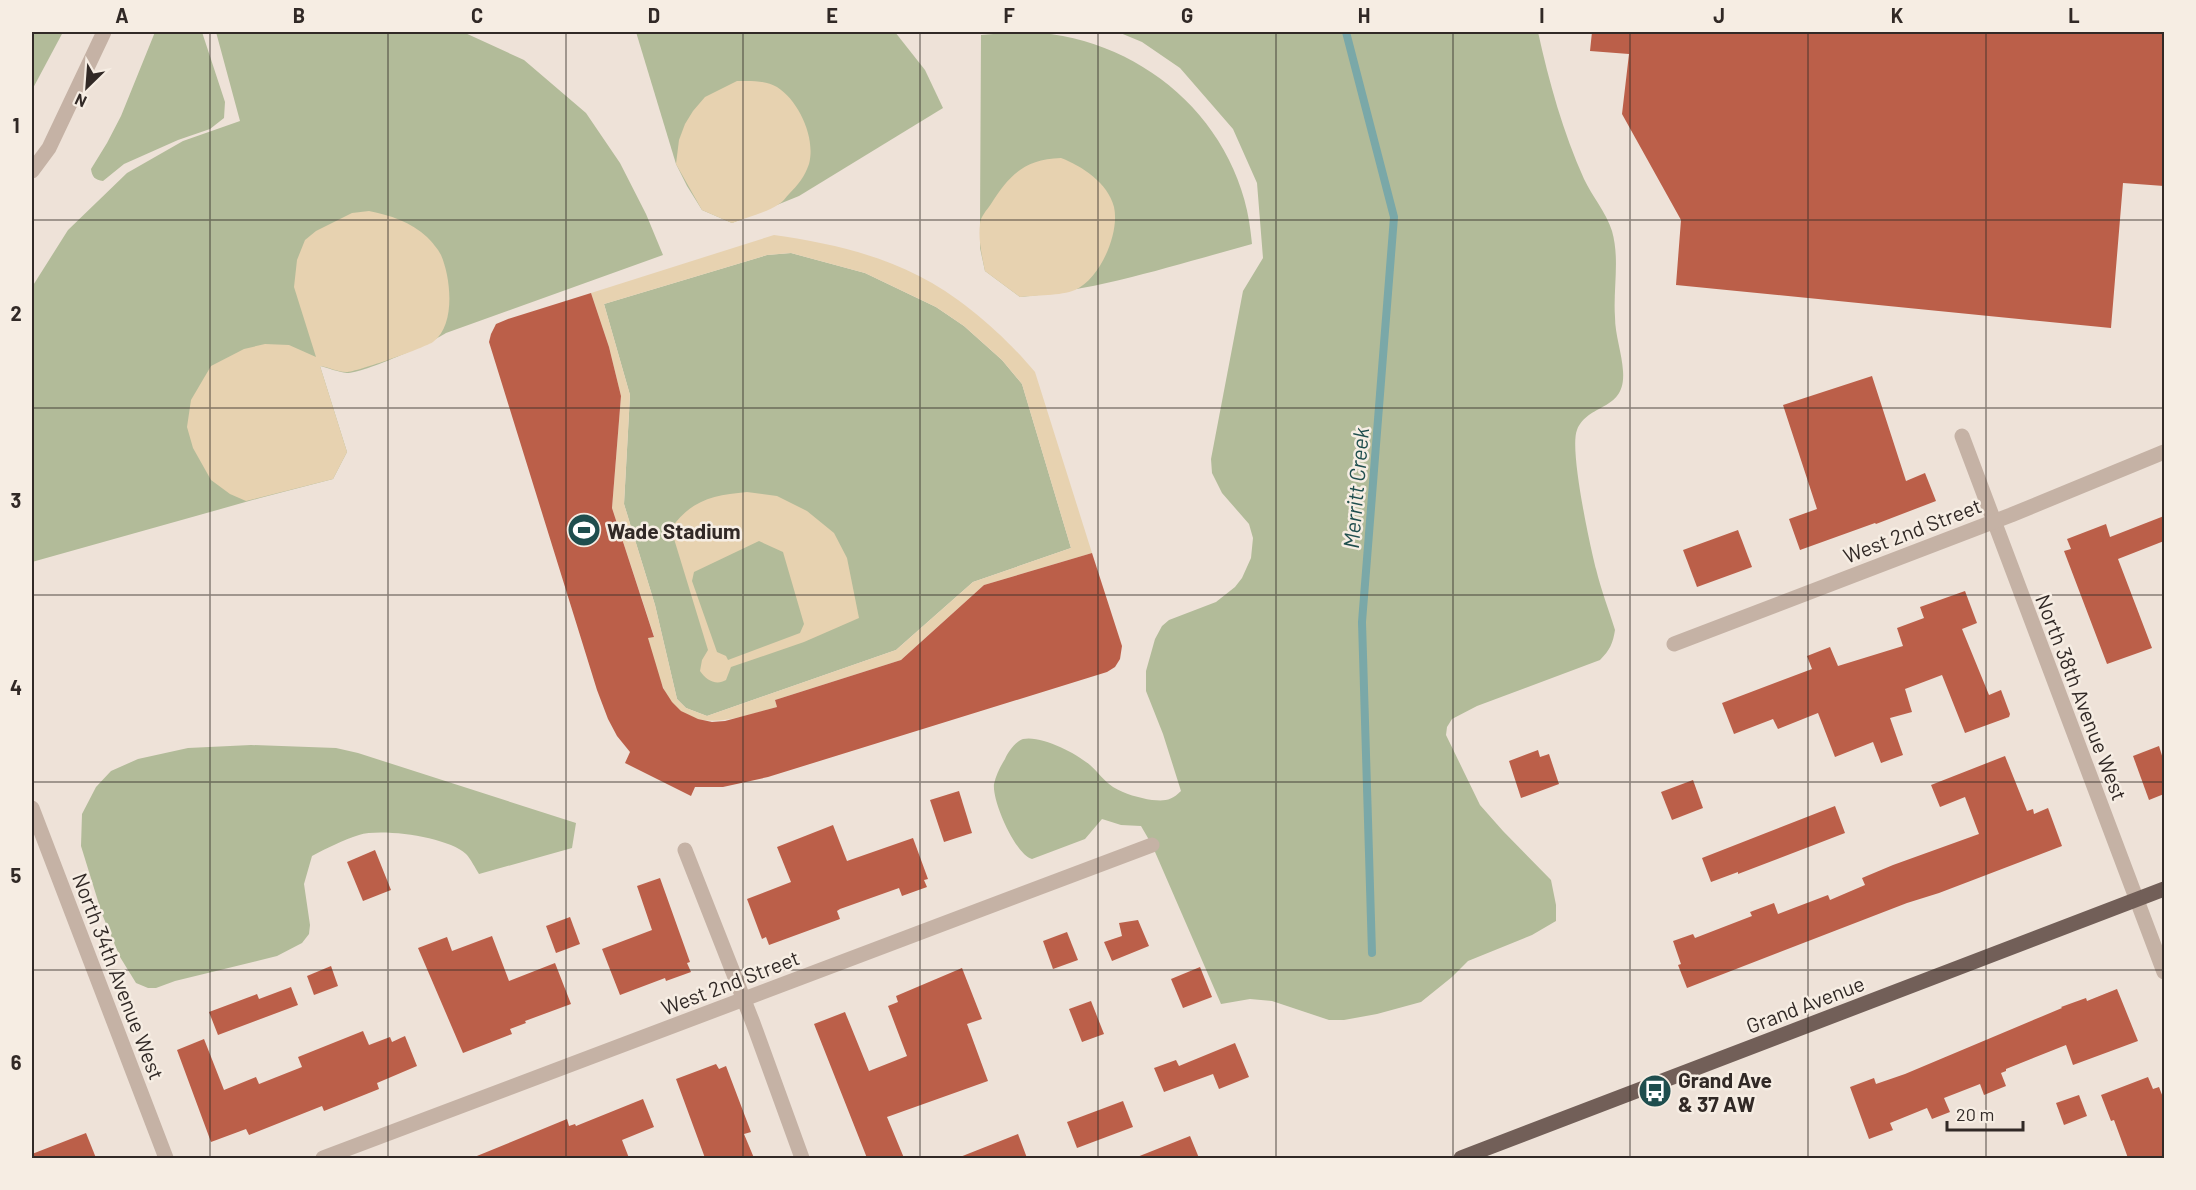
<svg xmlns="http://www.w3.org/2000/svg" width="2196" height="1190" font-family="Barlow,sans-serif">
<rect width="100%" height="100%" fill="#eee2d8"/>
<g fill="#b2bb99">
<polygon points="32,32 63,32 32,90"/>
<path d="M 155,32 L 202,32 L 225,102 L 224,118 L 210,129 L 178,140 L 124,164 L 103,181 C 95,180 92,177 91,169 L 107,143 L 121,116 Z"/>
<path d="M 216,32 L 463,32 L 524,60 L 586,113 L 620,163 L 646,214 L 663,255 L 446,333 C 431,343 364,373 347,373 C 338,372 328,368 320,366 L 347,452 L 333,479 L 260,498 L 32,562 L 32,287 L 68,230 L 127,173 L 183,141 L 240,121 Z"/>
<polygon points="636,32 895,32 925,70 943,108 799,196 732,223 702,210 687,186 676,164"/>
<path d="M 1019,32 C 1138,32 1244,122 1252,244 C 1175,265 1099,290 1020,297 L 985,271 L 980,248 L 980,222 L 981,35 Z"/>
<path d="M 1118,32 L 1538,32 C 1549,82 1563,132 1584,179 C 1592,196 1606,212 1612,231 C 1620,259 1613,289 1615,317 C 1615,335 1622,353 1623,371 C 1626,412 1589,402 1577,430 C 1569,449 1590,546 1596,569 C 1601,590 1609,610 1615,630 C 1613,643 1610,650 1600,660 L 1477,706 L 1452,719 L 1447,727 L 1446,735 L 1480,805 L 1503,831 L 1551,880 L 1556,905 L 1556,921 L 1532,935 L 1468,961 L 1452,977 L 1421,1002 L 1377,1014 L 1344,1020 L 1329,1020 L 1272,1001 L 1250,999 L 1221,1004 L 1152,845 L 1141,826 L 1121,825 L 1102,819 L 1085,839 L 1032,859 C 1015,854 992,801 994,784 C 996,775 1000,767 1005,759 C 1008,752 1015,742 1023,739 C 1041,735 1076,753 1090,765 C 1098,772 1104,781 1113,787 C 1125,794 1139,798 1152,800 C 1165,801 1171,801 1181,791 L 1163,734 L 1146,691 L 1146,671 L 1155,639 L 1162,626 L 1169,620 L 1216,602 L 1235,587 L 1242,578 L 1251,558 L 1253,538 L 1249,524 L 1222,493 L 1212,473 L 1211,459 L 1243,291 L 1263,258 L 1257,183 L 1233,129 L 1180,68 L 1142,42 Z"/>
<polygon points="791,253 865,273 936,307 964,326 1002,360 1022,384 1071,548 973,582 896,650 707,716 686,708 677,699 655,605 624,504 630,395 604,304 767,255"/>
<path d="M 251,745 L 336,748 L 358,753 L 576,823 L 572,848 L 479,874 C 475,868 471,859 466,854 C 448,837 382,828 359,835 C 343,840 327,848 312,856 L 304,884 L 310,925 L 309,934 L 302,943 L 277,956 L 175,981 L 156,988 L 148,988 L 136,983 L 120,957 L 102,914 L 81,846 L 82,814 L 96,787 L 111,771 L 138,759 L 188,748 Z"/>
</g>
<g fill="#e7d2b0" fill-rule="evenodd">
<path d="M 737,81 C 751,81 765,80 777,87 C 799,101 816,138 809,164 C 805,176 798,185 789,194 C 786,197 783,202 779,204 C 766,213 747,217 732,223 L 702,210 L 676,164 L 679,140 L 685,124 L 693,111 L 705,97 Z"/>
<path d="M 1061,158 C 1082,166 1108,183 1114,207 C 1120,233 1100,279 1075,290 C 1061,296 1035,295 1020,297 L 985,271 C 982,256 978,240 980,224 C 980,217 987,210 991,204 C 1009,175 1025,159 1061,158 Z"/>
<path d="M 369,211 C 390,215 411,222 427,237 C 432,242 438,249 441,255 C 451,278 456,325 433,342 C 426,347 354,373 346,372 C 338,372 328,367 320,366 L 347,452 L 333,479 L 246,501 L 230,494 L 211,480 L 193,448 L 187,427 L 191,400 L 211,366 L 244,349 L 265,344 L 289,345 L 316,357 L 294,287 L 297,260 L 305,240 L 316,231 L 352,213 Z"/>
<path d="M 774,235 C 824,242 874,253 919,276 C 961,297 1005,336 1035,372 L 1092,553 L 984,585 L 901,660 L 775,700 L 777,707 C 737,718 685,739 663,687 C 656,672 652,654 647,638 L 654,636 L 612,508 L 621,396 L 609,347 L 591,293 ZM 791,253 L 865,273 L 936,307 L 964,326 L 1002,360 L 1022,384 L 1071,548 L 973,582 L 896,650 L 707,716 L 686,708 L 677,699 L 655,605 L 624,504 L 630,395 L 604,304 L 767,255 Z"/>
<path d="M 747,492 L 777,496 L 807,511 L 834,533 L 847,558 L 859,618 L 804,642 L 731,667 L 726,680 C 716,686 706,680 700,671 L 702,660 L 708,650 L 671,529 C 690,500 714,495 747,492 ZM 759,541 L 783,552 L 804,624 L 800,633 L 728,660 L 726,656 L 717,652 L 692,581 L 694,572 Z"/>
</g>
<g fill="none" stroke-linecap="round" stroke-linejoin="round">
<polyline stroke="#7aa8a8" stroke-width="8" points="1346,32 1394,217 1362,622 1372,953"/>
</g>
<g fill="#bb5f49">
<polygon points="1592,32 2164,32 2164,186 2123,183 2111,328 1676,285 1681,220 1622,114 1629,54 1590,51"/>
<polygon points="591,293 609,347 621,396 612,508 654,637 648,638 663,688 672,702 681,711 698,719 712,722 725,721 777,707 775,700 901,660 984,585 1092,553 1122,646 1120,659 1115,667 1107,672 768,777 723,787 695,787 691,796 625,763 630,752 617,736 608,719 597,690 489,342 491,334 496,324 508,319"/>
<polygon points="1872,376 1906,481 1925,473 1936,501 1876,524 1875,523 1800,550 1789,519 1817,509 1783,405"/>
<polygon points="2164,516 2164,541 2118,559 2152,648 2107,664 2064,551 2071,549 2067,539 2106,524 2110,537"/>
<polygon points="1738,530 1752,567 1697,587 1683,550"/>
<polygon points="1965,591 1977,623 1962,629 1989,695 2001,690 2010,714 2009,717 1965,733 1942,675 1905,689 1912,712 1890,718 1903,755 1881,763 1873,742 1835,757 1818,713 1778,729 1773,719 1734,734 1722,703 1812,669 1807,656 1830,647 1838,666 1903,646 1897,628 1924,618 1920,607"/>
<polygon points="2159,746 2164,762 2164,794 2149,800 2133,756"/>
<polygon points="1538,750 1540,757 1549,754 1559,784 1521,798 1509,761"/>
<polygon points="2005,756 2027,811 2033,809 2034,814 2048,808 2062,846 1939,893 1907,903 1687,988 1678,965 1681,964 1673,941 1693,934 1695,938 1752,916 1750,912 1774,903 1778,914 1828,895 1830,900 1865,885 1862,878 1893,865 1979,834 1965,797 1940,807 1931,785"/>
<polygon points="1693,780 1703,808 1672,820 1661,792"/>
<polygon points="959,791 972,833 944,842 930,800"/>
<polygon points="1835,806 1845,833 1738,874 1738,872 1711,882 1702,858"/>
<polygon points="833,825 847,861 913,838 928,879 924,880 927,887 902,896 899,888 840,909 837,911 840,919 769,945 766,937 762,939 747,899 791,882 777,847"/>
<polygon points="375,850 391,890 363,901 347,862"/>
<polygon points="660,878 690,962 687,963 691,972 666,981 665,978 620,995 602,949 652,930 637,886"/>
<polygon points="570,917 580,944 556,953 546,926"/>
<polygon points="1138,920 1149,946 1112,961 1104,942 1122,936 1119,923"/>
<polygon points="1067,932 1078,960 1053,969 1043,941"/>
<polygon points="492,936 509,981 555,963 571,1004 525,1021 526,1023 510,1029 512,1034 463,1053 418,948 447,937 452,951"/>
<polygon points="331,966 338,986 314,995 307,976"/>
<polygon points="1200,967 1212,997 1183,1008 1171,979"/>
<polygon points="962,968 982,1019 967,1024 988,1081 887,1117 904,1158 867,1158 814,1024 845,1012 869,1071 907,1056 888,1006 898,1002 896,996"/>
<polygon points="291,987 298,1005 218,1035 209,1012 257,994 259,999"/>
<polygon points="2117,989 2138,1041 2073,1065 2066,1045 2006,1069 2006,1071 2001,1073 2006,1086 1984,1095 1980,1084 1944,1098 1950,1112 1932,1119 1927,1108 1890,1123 1893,1130 1869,1139 1850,1087 1874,1078 1876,1084 1905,1074 2062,1008 2061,1007 2086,998 2087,1001"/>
<polygon points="1091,1001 1104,1034 1082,1042 1069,1009"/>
<polygon points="363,1031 369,1045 390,1037 392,1042 405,1036 417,1066 377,1083 379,1089 324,1111 322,1106 249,1135 246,1129 211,1142 177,1050 204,1039 224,1090 256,1077 259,1084 302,1067 298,1057"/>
<polygon points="1235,1043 1249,1077 1219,1089 1213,1074 1164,1092 1154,1068 1176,1060 1179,1066"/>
<polygon points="716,1064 719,1069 726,1066 751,1132 744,1134 754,1158 705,1158 676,1079"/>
<polygon points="2148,1077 2153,1089 2159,1087 2164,1100 2164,1158 2128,1158 2114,1120 2111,1121 2101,1095"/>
<polygon points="2079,1095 2087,1116 2064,1125 2056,1103"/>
<polygon points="643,1099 654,1127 622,1140 629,1158 472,1158 567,1119 569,1126 575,1124 576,1126"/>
<polygon points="1123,1101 1133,1127 1077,1148 1067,1122"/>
<polygon points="86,1133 96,1158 32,1158 32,1154"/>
<polygon points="1018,1134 1027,1158 960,1158 960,1157"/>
<polygon points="1190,1136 1199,1158 1137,1158 1137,1157"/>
</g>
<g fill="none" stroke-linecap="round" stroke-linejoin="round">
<g stroke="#c5b2a5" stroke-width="15">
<polyline points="32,171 49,148 104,32"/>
<polyline points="1962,436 2164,972"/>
<polyline points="1674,644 2011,515 2164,452"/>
<polyline points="32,808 166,1158"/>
<polyline points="685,850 753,1023 802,1158"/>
<polyline points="323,1158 1152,845"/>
</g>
<polyline stroke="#725f58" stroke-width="15" points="1461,1158 2164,889"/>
</g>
<path fill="none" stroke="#312926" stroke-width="1.5" stroke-opacity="0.55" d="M 210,32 L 210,1158M 388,32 L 388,1158M 566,32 L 566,1158M 743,32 L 743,1158M 920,32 L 920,1158M 1098,32 L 1098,1158M 1276,32 L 1276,1158M 1453,32 L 1453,1158M 1630,32 L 1630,1158M 1808,32 L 1808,1158M 1986,32 L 1986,1158M 32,220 L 2164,220M 32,408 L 2164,408M 32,595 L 2164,595M 32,782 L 2164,782M 32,970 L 2164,970"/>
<defs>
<g id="stadium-disc" transform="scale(1.725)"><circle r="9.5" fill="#1f4e4e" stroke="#f6ede3"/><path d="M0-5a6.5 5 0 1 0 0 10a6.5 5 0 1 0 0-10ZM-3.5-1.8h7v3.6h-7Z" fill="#fff"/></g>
<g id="bus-disc" transform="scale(1.725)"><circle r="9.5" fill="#1f4e4e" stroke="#f6ede3"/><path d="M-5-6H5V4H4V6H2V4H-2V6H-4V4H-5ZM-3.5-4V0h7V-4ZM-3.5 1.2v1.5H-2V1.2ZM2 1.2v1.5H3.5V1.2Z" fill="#fff"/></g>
</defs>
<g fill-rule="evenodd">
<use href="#stadium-disc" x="584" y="530"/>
<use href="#bus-disc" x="1655" y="1091"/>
</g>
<g text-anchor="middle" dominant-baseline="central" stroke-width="5" stroke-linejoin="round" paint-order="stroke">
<g font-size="21" font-weight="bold" fill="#312926" stroke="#f6ede3" text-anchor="start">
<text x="607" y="530">Wade Stadium</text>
<text x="1678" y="1079">Grand Ave<tspan x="1678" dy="24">&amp; 37 AW</tspan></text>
</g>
<g font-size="21" fill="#312926" stroke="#f6ede3">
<text transform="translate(1912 530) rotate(-21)">West 2nd Street</text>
<text transform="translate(2082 697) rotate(69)">North 38th Avenue West</text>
<text transform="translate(119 976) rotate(69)">North 34th Avenue West</text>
<text transform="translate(730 982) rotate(-21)">West 2nd Street</text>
<text transform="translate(1805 1004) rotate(-21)">Grand Avenue</text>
</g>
<g font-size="22" font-style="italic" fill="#1f4e4e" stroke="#f6ede3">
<text transform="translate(1355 488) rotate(-85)">Merritt Creek</text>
</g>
</g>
<rect width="2196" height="1190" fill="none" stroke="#f6ede3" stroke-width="66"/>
<g transform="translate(87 87) rotate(205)" stroke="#f6ede3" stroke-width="4.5" paint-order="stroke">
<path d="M0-4.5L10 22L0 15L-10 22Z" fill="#312926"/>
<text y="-9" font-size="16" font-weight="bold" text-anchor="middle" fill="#312926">N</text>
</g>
<path d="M1947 1121v9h76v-9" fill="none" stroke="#312926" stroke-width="3"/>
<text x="1956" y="1121" font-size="18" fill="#312926" stroke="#f6ede3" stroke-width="4.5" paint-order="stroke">20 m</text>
<rect x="33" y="33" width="2130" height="1124" fill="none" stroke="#312926" stroke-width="2"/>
<g font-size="20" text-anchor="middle" font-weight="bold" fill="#312926">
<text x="122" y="23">A</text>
<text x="299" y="23">B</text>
<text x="477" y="23">C</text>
<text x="654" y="23">D</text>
<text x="832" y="23">E</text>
<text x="1009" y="23">F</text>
<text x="1187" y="23">G</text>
<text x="1364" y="23">H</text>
<text x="1542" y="23">I</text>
<text x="1719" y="23">J</text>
<text x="1897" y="23">K</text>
<text x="2074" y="23">L</text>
<text x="16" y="133">1</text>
<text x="16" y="321">2</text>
<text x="16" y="508">3</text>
<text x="16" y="695">4</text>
<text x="16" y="883">5</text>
<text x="16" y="1070">6</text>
</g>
</svg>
